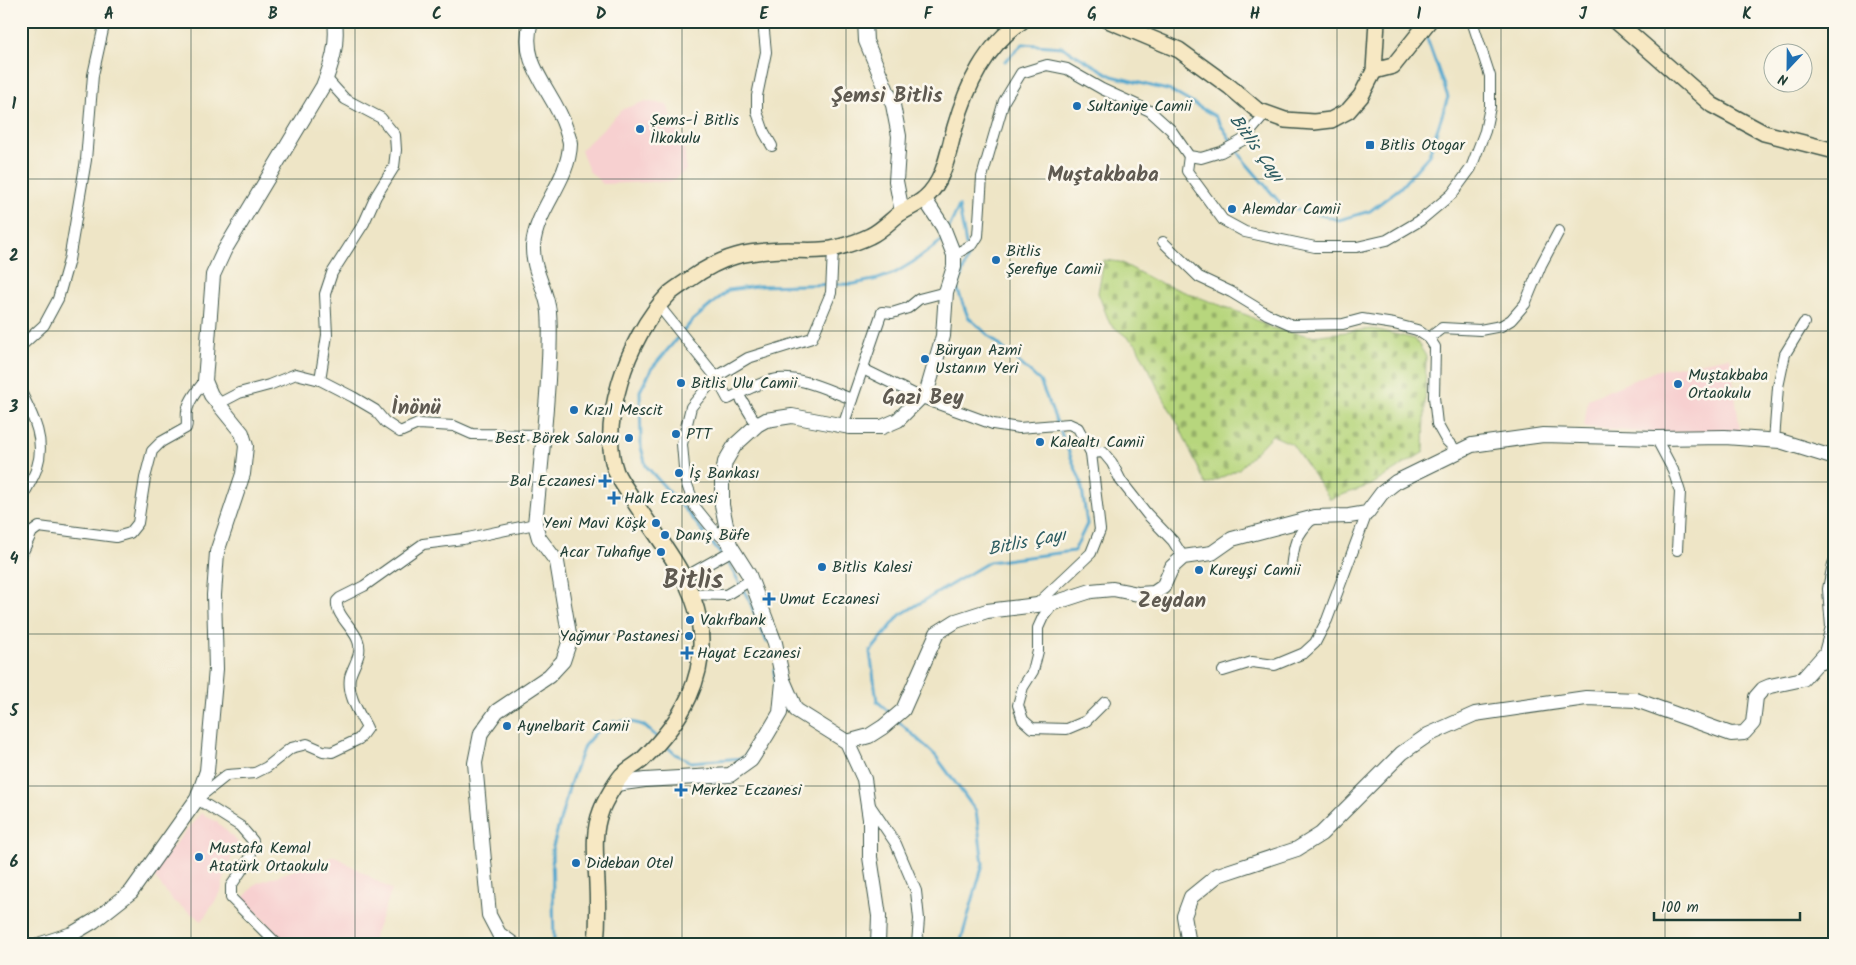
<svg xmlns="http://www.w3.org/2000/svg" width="1856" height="965" font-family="Kalam,sans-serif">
<defs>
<pattern id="cemetery-stones" width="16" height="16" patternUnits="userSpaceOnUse" patternTransform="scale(1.25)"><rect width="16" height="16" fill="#b7d67d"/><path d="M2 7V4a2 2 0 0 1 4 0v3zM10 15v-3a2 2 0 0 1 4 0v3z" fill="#94af67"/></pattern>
</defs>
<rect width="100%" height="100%" fill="#fbf7ec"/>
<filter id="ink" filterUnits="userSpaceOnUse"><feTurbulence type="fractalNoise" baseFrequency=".02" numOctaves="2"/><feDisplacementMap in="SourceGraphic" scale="10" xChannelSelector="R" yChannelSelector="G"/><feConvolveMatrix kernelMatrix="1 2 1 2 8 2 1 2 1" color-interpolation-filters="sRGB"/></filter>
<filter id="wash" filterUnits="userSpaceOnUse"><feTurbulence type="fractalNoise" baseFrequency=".0096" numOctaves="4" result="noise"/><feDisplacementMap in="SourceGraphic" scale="20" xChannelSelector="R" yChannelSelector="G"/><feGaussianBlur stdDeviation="1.12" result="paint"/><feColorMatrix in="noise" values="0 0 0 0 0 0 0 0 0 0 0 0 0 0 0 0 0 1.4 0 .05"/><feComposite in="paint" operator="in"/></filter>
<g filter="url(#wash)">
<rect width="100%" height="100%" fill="#eee5c6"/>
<g fill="#f7d0d0">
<polygon points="646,101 667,105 685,151 686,170 673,181 603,184 589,171 581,150 623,109"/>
<polygon points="1730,357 1740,431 1650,433 1584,427 1588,399 1658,370"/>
<polygon points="201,813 217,822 238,842 226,871 221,892 202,921 173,901 151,873"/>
<polygon points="335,856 392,890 371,944 287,944 243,898 257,883"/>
</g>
<polygon fill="url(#cemetery-stones)" stroke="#6b8a58" points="1104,260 1120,262 1155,281 1249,316 1271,328 1311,336 1373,329 1415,339 1426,356 1424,452 1371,485 1330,499 1292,444 1272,435 1239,469 1206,485 1179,426 1158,388 1136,344 1110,324 1098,293"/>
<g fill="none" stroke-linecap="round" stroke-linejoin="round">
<g stroke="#52a7ce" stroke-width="3">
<polyline points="1005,61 1023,44 1062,47 1112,76 1171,91 1215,116 1245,162 1282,205 1339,220 1370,211 1400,188 1429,155 1448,97 1425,33"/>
<polyline points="959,207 966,245"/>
<polyline points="948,230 959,206"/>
<polyline points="767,642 749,600 730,566 689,514 646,466 641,447 640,391 652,368 693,320 729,290 757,286 854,284 878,279 895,273 913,262 943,240"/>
<polyline points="892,715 877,701 870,652 900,615 989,562 1074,551 1087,524 1081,482 1040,381 968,317 957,288 968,257 967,251"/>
<path d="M 770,718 C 774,703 777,686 774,670"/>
<polyline points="897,720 935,755 976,811 983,864 960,944"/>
<polyline points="663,743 675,754 691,762 744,758 749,751"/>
<polyline points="554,944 552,850 570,784 584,746 595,733 613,722 628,721 643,725 657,737"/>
</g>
</g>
</g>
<g filter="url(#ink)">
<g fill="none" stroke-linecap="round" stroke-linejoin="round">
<g stroke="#3e564a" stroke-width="12">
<g id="minor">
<polyline points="763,21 766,52 757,96 757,112 764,132 772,146"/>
<polyline points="1189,156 1187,171 1223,220 1245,232 1315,247 1357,247 1387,240 1421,220 1452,194 1471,168 1485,131 1490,107 1490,76 1472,21"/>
<polyline points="1163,242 1199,277 1231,292 1267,314 1292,325 1343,324 1362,319 1394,324 1417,330 1429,338 1435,347 1434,397 1437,424 1446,440 1458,452"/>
<polyline points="954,255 973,244 978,236 982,177 1004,101 1021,73 1047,65 1067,69 1102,89 1150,111 1171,130 1189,156 1201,158 1221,152 1243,140 1266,113"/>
<path d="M 659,306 L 716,377 L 728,399 C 742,392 757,384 772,380 C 798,374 829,391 852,399"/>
<polyline points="1429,338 1442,328 1480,330 1501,326 1511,320 1525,304 1541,265 1559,231"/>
<polyline points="21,346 44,325 58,299 69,260 86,160 93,75 105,21"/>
<polyline points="863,369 922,398 993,424 1019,428 1069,424 1078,428 1091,453 1100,530 1091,553 1036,605"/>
<polyline points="320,380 327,335 325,294 332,273 364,223 376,196 394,167 396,150 395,135 381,118 345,99 326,78"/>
<path d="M 21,392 C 33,416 46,440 37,467 C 34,478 26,489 21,499"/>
<polyline points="738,394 757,425"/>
<polyline points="218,404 239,393 269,385 296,374 320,380 353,397 375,410 385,422 400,432 418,424 454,426 472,434 545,435"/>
<polyline points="843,426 882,312 892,313 908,308 919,299 946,292"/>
<polyline points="1656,438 1673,470 1680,492 1677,550"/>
<polyline points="1774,441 1778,387 1785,354 1804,323"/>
<polyline points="1091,453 1103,452 1112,463 1121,481 1147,514 1173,541 1183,557"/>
<polyline points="730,545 712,528 695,507 685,479 682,444 691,407 716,377 748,358 812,338 831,293 833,249"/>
<path d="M 21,556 L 32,532 L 39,527 L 116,537 L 130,533 L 138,523 L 145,478 L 152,451 L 161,442 L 186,428 C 188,423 186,418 187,412 C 188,402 198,389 205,381"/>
<path d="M 1291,568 C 1294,544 1295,536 1313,518"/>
<polyline points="683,578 733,550"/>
<polyline points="690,594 726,595 751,580"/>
<polyline points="1054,603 1043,617 1038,628 1038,651 1033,671 1023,687 1018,705 1023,720 1032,728 1067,729 1086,721 1105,702"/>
<polyline points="1814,666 1835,661"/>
<polyline points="1223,671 1252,662 1275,665 1304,653 1315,643 1327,620 1367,513"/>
<polyline points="869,804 896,844 916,891 919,919 917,944"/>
<path d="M 277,944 L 231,898 L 231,886 L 250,858 L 253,841 L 240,826 L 197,799 L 227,775 L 255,773 L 267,767 L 291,748 L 307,744 L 323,751 L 332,752 L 359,739 L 367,728 C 359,713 347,695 350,677 C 353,665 363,654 358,641 C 354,628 335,615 337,601 L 340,598 L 364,586 L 423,544 L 463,539 L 535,524"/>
</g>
</g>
<g stroke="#3e564a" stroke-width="16">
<g id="tertiary">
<polyline points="865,21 866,41 893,105 899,136 896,181 902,212"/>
<polyline points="847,742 869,736 883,727 903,710 937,633 956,621 987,611 1054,603 1091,591 1113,589 1138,594 1154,593 1163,587 1172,567 1183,557 1212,553 1232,539 1315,517 1349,516 1367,513 1382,493 1396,482 1472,445 1543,435 1656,438 1725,437 1780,441 1835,458"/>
<polyline points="616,784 645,780 730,775 751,760 767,735 780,713 783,682"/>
<path d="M 41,944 L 72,934 L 94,921 L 131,892 L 197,799 L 207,771 L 216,669 L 214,595 L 217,552 L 243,474 L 246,446 L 242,433 L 211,395 L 205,381 L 213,275 L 224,251 L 323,86 C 332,64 338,45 335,21"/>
<path d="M 513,944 L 499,934 L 489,915 L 475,763 L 481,733 L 497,711 L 549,676 L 563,661 L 570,640 L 557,562 L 539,538 L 535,524 C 540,476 545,428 548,380 C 549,358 551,335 549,312 C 547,290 532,270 533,246 C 536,209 569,181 570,144 C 570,139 567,134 566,129 C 554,90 518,66 531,21"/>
<polyline points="878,944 879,916 870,857 870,819 864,779 847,742 796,710 783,680 775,643 749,575 730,545 722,505 722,480 725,462 735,445 757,425 766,420 792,416 850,427 882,427 898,420 927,391 943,336 946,292 954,267 954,255 943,227 924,198"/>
<polyline points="1189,944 1184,916 1191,897 1218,875 1297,849 1321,834 1402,753 1428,735 1475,714 1586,698 1636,700 1731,734 1744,733 1753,723 1756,697 1763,689 1770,686 1803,679 1826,653 1833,627 1830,589 1835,564"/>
</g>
</g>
<g stroke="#3e564a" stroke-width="18">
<g id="secondary">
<polyline points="1110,21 1179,50 1230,87 1257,110 1285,120 1314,122 1331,120 1348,111 1361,96 1374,71 1377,21"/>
<polyline points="1616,21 1712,105 1764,133 1835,151"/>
<polyline points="1374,71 1393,66 1429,21"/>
<path d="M 596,944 C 598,923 598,904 597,883 C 596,858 592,834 601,811 C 604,802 616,782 622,775 C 628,769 636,765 642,760 C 681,722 709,677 699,620 C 690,573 656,537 632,498 C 627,490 620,481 616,472 C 606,445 612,409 620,382 C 629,351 647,316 670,293 C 676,288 684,283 690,279 C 724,255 747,251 787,250 C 803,250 821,252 836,248 C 847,245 860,241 870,236 C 881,231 890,221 899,214 C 908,208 917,205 925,198 C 945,180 948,152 955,127 C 967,85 985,47 1022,21"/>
</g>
</g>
<use href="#minor" stroke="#fff" stroke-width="10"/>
<use href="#tertiary" stroke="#fff" stroke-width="14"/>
<use href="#secondary" stroke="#f7e8c3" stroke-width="15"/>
</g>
</g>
<path fill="none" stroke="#1f3d34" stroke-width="1" stroke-opacity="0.55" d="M 191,21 L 191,944M 355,21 L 355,944M 519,21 L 519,944M 682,21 L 682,944M 846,21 L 846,944M 1010,21 L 1010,944M 1174,21 L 1174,944M 1337,21 L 1337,944M 1501,21 L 1501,944M 1665,21 L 1665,944M 21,179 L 1835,179M 21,331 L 1835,331M 21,482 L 1835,482M 21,634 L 1835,634M 21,786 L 1835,786"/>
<g fill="#1f6fb2" stroke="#fbf7ec" stroke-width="2">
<circle cx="1077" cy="106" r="5"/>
<circle cx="640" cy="129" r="5"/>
<rect x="1365" y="140" width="10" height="10" rx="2.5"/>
<circle cx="1232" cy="209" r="5"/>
<circle cx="996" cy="260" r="5"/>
<circle cx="925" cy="359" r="5"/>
<circle cx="681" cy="383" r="5"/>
<circle cx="1678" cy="384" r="5"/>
<circle cx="574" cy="410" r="5"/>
<circle cx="676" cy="434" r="5"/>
<circle cx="629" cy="438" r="5"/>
<circle cx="1040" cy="442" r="5"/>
<circle cx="679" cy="473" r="5"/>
<path d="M602.5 473.5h5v5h5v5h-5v5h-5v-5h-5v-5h5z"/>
<path d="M611.5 490.5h5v5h5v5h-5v5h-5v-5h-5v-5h5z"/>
<circle cx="656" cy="523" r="5"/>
<circle cx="665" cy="535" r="5"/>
<circle cx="661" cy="552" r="5"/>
<circle cx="822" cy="567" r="5"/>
<circle cx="1199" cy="570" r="5"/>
<path d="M766.5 591.5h5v5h5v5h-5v5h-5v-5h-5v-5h5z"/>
<circle cx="690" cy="620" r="5"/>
<circle cx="689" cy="636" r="5"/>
<path d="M684.5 645.5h5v5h5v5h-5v5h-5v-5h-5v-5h5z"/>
<circle cx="507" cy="726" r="5"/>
<path d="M678.5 782.5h5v5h5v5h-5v5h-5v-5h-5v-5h5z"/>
<circle cx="199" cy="857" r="5"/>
<circle cx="576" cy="863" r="5"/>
</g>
<g text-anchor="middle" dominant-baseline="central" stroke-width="5" stroke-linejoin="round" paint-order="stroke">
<g font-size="16" fill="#1f3d34" stroke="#fbf7ec" text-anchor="start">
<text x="1087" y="106">Sultaniye Camii</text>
<text x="650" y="120">Şems-İ Bitlis<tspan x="650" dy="18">İlkokulu</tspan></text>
<text x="1380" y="145">Bitlis Otogar</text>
<text x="1242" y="209">Alemdar Camii</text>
<text x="1006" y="251">Bitlis<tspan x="1006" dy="18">Şerefiye Camii</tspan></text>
<text x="935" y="350">Büryan Azmi<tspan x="935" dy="18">Ustanın Yeri</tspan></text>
<text x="1688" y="375">Muştakbaba<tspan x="1688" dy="18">Ortaokulu</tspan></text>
<text x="691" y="383">Bitlis Ulu Camii</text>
<text x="584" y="410">Kızıl Mescit</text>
<text x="686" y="434">PTT</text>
<text x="619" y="438" text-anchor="end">Best Börek Salonu</text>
<text x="1050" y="442">Kalealtı Camii</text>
<text x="689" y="473">İş Bankası</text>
<text x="595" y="481" text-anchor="end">Bal Eczanesi</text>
<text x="624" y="498">Halk Eczanesi</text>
<text x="646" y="523" text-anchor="end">Yeni Mavi Köşk</text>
<text x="675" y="535">Danış Büfe</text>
<text x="651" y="552" text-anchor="end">Acar Tuhafiye</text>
<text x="832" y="567">Bitlis Kalesi</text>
<text x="1209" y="570">Kureyşi Camii</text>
<text x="779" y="599">Umut Eczanesi</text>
<text x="700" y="620">Vakıfbank</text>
<text x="679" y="636" text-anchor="end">Yağmur Pastanesi</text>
<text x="697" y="653">Hayat Eczanesi</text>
<text x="517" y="726">Aynelbarit Camii</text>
<text x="691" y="790">Merkez Eczanesi</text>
<text x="209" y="848">Mustafa Kemal<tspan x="209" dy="18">Atatürk Ortaokulu</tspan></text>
<text x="586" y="863">Dideban Otel</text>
</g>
<g font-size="18" font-style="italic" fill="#2e5d62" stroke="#fbf7ec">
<text transform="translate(1256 149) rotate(54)">Bitlis Çayı</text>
<text transform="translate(1027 543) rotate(-11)">Bitlis Çayı</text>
</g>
<g font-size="21" font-weight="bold" fill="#5f5a51" stroke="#fbf7ec">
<text x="887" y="96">Şemsi Bitlis</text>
<text x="1103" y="175">Muştakbaba</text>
<text x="923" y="398">Gazi Bey</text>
<text x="416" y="408">İnönü</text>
<text x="1172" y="601">Zeydan</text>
</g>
<g font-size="26" font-weight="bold" fill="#5f5a51" stroke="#fbf7ec">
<text x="693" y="581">Bitlis</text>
</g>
</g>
<rect width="1856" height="965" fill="none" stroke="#fbf7ec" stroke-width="55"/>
<g transform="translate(1788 68) rotate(202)"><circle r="24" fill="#fbf7ec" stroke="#a3ada2"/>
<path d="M0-4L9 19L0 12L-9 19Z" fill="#1f6fb2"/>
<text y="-8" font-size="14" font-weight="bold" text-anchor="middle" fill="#1f3d34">N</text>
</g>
<path d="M1654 912v8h146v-8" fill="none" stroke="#1f3d34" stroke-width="2.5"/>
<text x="1661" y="912" font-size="15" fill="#1f3d34" stroke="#fbf7ec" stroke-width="4" paint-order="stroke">100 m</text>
<rect x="28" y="28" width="1800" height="910" fill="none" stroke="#1f3d34" stroke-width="2"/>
<g font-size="16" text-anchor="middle" font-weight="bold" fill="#1f3d34">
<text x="109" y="19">A</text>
<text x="273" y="19">B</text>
<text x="437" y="19">C</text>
<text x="601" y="19">D</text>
<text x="764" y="19">E</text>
<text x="928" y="19">F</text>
<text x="1092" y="19">G</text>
<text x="1255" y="19">H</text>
<text x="1419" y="19">I</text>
<text x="1583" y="19">J</text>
<text x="1747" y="19">K</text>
<text x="14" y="109">1</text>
<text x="14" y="261">2</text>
<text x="14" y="412">3</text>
<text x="14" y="564">4</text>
<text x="14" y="716">5</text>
<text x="14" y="867">6</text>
</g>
</svg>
